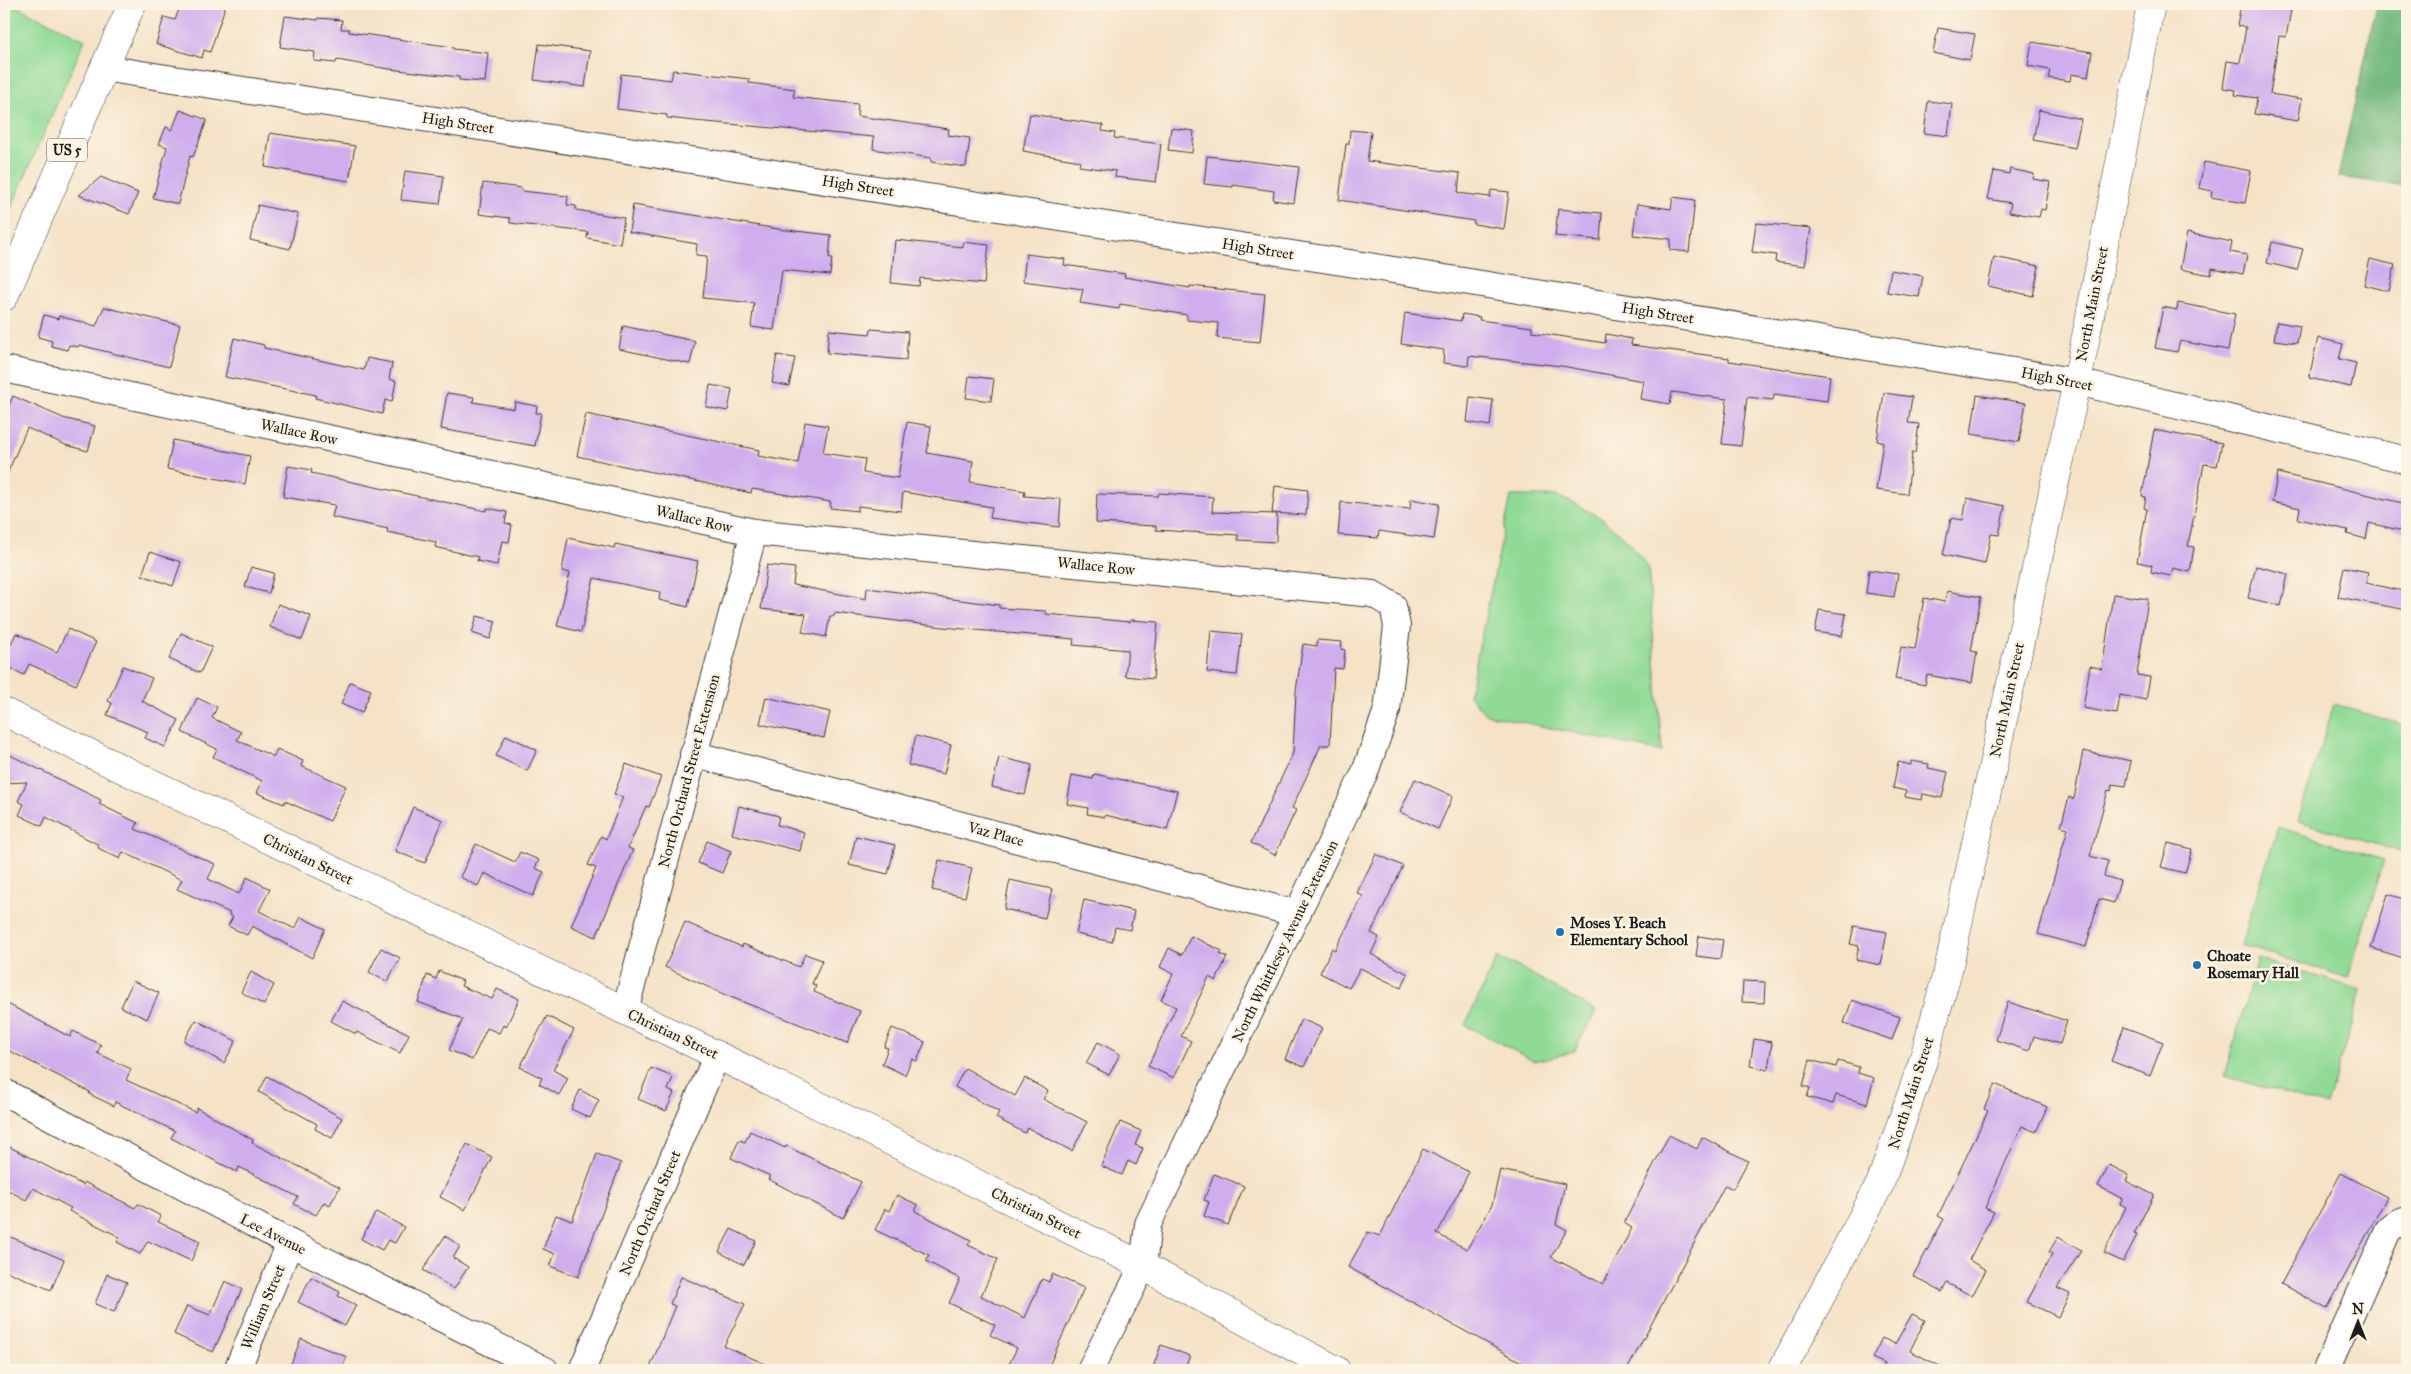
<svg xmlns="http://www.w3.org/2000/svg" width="2411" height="1374" font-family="'IM FELL Great Primer',serif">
<rect width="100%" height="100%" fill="#fcf5e5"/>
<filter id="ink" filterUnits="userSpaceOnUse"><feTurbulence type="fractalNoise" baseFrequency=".02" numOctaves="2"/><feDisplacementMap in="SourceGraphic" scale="10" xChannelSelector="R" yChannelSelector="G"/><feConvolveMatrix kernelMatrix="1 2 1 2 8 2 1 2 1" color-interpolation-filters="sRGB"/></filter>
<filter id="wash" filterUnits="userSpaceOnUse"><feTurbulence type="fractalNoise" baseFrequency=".0096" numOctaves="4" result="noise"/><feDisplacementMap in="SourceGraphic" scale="20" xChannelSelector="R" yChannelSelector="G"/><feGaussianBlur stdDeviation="1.12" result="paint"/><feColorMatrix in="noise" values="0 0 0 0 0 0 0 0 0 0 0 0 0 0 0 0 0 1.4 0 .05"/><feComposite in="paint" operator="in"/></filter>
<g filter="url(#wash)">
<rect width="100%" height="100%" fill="#f5e2c7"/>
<g fill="#91da96" stroke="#567b59">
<polygon points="4,4 12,4 85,40 4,224"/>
<polygon points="1511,496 1556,496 1573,503 1601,518 1629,542 1648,567 1662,752 1485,714 1469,695"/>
<polygon points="2334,704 2407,726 2407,845 2405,853 2298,821"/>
<polygon points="2278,827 2384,860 2348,978 2241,945"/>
<polygon points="1497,958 1521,968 1596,1011 1574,1052 1534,1061 1465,1025"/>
<polygon points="2258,959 2361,990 2327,1106 2224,1076"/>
</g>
<polygon fill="#74ba7f" stroke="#486b4e" points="2377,4 2407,4 2407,186 2338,177"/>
<g id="blocks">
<g fill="#d0aeee">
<polygon points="181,4 226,4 210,52 204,50 202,58 156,44 164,17 175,20"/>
<polygon points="2241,4 2291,10 2286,37 2279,36 2270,94 2302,99 2298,121 2254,114 2257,98 2235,95 2236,90 2223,88 2227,61 2240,63 2246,27 2237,26"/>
<polygon points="285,16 318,20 318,18 342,20 341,29 349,29 349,32 453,47 453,49 488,53 485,82 459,80 459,77 389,69 337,60 336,63 314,61 315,52 280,47"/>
<polygon points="1938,28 1975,34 1970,60 1933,53"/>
<polygon points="2032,42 2092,52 2088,77 2071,74 2070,81 2048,78 2050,70 2028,66"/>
<polygon points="539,44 590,51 585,87 534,80"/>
<polygon points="673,70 749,79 749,83 795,89 793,97 858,104 857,116 949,129 948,135 970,138 966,167 931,162 931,158 873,149 874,137 695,121 667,118 667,115 617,109 621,74 671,80"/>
<polygon points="1928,101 1952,104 1948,136 1924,133"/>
<polygon points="180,110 207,120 193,157 190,156 178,204 153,198 167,147 159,144 166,127 172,130"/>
<polygon points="2039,110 2081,119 2075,148 2033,140"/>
<polygon points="1030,114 1103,125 1102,131 1115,133 1114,138 1161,144 1156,182 1115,177 1116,171 1079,166 1080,161 1023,151"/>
<polygon points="1171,128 1194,131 1192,153 1168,150"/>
<polygon points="1350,130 1371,132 1367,161 1460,173 1458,193 1490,197 1491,190 1509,192 1504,229 1474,224 1474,221 1339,200 1346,144 1349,144"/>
<polygon points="270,133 355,146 349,181 265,167"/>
<polygon points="1207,156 1299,167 1294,203 1273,200 1274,191 1233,185 1233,187 1204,184"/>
<polygon points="2204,162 2251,171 2245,203 2211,197 2212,191 2199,188"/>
<polygon points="2010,169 2034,174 2033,179 2050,182 2045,210 2041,209 2039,217 2009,212 2011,203 1988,199 1994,171 2009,174"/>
<polygon points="405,171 444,176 440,204 401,200"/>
<polygon points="101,177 138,193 129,214 79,195"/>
<polygon points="483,183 521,188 521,191 568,196 567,205 576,206 576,210 624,218 620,244 587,238 588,232 510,223 510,218 479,214"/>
<polygon points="1673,197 1695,200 1689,252 1670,250 1671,239 1633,235 1637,204 1671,209"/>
<polygon points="258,205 298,214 290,249 250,240"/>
<polygon points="633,205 778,229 831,235 829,258 832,258 830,275 782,270 774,330 751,327 754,303 703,298 707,256 696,255 697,244 629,232"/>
<polygon points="1558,209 1602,213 1600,240 1555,236"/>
<polygon points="1756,223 1811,228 1805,266 1775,262 1776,255 1752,252"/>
<polygon points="2187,233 2232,242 2230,252 2247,255 2243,274 2212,268 2211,275 2180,269"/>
<polygon points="895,240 963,247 963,242 989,245 984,284 920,278 919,286 891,283"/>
<polygon points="2272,242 2303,249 2297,270 2267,263"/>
<polygon points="1026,254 1065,259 1064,265 1125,274 1124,277 1190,288 1190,286 1265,294 1260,342 1217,338 1218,323 1187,320 1187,315 1120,304 1119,309 1080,303 1083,289 1023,281"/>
<polygon points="1994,257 2039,266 2033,296 1988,286"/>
<polygon points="2370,259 2395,265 2389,291 2364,285"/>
<polygon points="1891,270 1923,276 1919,297 1887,292"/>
<polygon points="2178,303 2235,314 2228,350 2180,341 2177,352 2155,348 2163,307 2177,310"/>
<polygon points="104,307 180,325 169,367 79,345 78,347 69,345 67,350 51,346 52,341 38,337 44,315 58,319 59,316 96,326"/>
<polygon points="1405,313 1461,321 1462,314 1480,317 1479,320 1532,327 1532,332 1605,343 1606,334 1632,339 1631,345 1729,358 1729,361 1830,376 1827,401 1774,394 1773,400 1747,397 1741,446 1722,444 1727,399 1672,392 1670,404 1640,399 1643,381 1562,366 1469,356 1468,366 1443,363 1444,350 1401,344"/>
<polygon points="2277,322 2300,326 2297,343 2274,340"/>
<polygon points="623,326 695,341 690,364 619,349"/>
<polygon points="871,329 908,332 906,360 827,353 829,330 870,334"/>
<polygon points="234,338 264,345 264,348 364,370 367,358 392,363 389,379 396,381 392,402 385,400 382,414 315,398 316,395 225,377"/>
<polygon points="2318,338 2343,344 2339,359 2356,363 2351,387 2309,378"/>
<polygon points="777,355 795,358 789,386 772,383"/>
<polygon points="969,376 994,379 991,401 966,398"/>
<polygon points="710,385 732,389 728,411 706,407"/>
<polygon points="447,393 474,397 473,402 514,409 515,402 537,406 536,413 541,413 535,446 441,429"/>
<polygon points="1884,393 1912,397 1908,423 1919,424 1915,453 1912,453 1907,494 1876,490 1883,442 1877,441"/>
<polygon points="1977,395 2026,403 2019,442 1971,434"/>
<polygon points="13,396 63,418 95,426 88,451 66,445 27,428 4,481 4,418"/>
<polygon points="1470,397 1493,400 1490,426 1467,422"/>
<polygon points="586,414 759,450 758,456 798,463 805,422 828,426 823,453 865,459 863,473 898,478 907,422 931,426 927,453 973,461 970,482 1025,491 1024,496 1061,499 1059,527 990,518 992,507 903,492 901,511 858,506 858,511 830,508 831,502 752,489 751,493 577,456"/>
<polygon points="2154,430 2222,443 2217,466 2204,464 2188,546 2194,547 2190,572 2173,568 2171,576 2151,572 2152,565 2137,562 2147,509 2144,508 2146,497 2142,496"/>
<polygon points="173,440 250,456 245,484 167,469"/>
<polygon points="288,466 312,470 311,473 486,511 487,508 507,512 505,523 512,525 509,542 502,541 497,565 477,561 478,557 435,547 436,542 387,532 388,529 332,517 335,505 283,497"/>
<polygon points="2278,473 2407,504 2407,532 2369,523 2366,539 2347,534 2348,530 2298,519 2300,508 2272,502"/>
<polygon points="1275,486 1308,490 1306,515 1272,513"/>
<polygon points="1159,493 1213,497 1212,512 1277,514 1276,542 1238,540 1238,535 1156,530 1156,526 1096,523 1097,494 1158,496"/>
<polygon points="1967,498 2005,506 1999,535 1991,534 1985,564 1943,555 1951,518 1963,520"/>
<polygon points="1411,499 1439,504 1434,539 1379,531 1378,538 1338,535 1341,502 1410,509"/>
<polygon points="568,538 614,548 615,544 698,561 688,607 659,600 660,592 594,578 581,632 557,626 570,573 562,571"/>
<polygon points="150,552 181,562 173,586 142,575"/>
<polygon points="767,565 795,568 793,585 866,599 867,588 999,605 999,608 1046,611 1046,614 1130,622 1131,620 1158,622 1153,679 1125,676 1128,650 1073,645 1074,639 943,627 835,613 834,616 830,616 826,637 802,632 806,614 761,609"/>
<polygon points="2256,566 2288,574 2281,606 2248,598"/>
<polygon points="251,567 274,573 269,593 245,587"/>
<polygon points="2344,567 2368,572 2366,583 2407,592 2407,610 2338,597"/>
<polygon points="1869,570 1898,574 1894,597 1866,593"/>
<polygon points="1947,591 1981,597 1971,651 1977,652 1972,683 1927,675 1925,685 1895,679 1901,647 1915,649 1924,598 1945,602"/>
<polygon points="2113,594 2148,599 2137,675 2150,677 2146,700 2120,695 2117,714 2083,708 2090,666 2102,669"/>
<polygon points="278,604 311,616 302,640 270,627"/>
<polygon points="1819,610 1846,614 1842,636 1815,632"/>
<polygon points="477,616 496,621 490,639 472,633"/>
<polygon points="68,629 96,642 76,685 29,664 24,675 4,665 4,659 16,633 57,652"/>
<polygon points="1211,631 1242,634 1237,675 1207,672"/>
<polygon points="181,633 212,647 200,673 169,659"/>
<polygon points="1317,640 1342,642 1341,649 1345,650 1343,669 1334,668 1330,745 1321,745 1292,808 1296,810 1275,855 1251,843 1293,753 1296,691 1303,644 1317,646"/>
<polygon points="123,666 152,678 142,701 179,720 165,747 145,738 148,732 107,715 112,703 108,701"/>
<polygon points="350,682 371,690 362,713 341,704"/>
<polygon points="766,697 830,712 824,738 760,724"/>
<polygon points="197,698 217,707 212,718 241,732 237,740 274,757 277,749 303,761 301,766 346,786 330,821 285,801 284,804 257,793 262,781 213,757 217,749 182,732"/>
<polygon points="506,735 537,750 527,771 496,756"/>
<polygon points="916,736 951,745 944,774 908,765"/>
<polygon points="2083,751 2131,761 2126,786 2112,784 2111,791 2108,790 2090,856 2108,861 2104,876 2120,881 2114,903 2099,899 2086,947 2038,934 2068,828 2061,826 2069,797 2074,799"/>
<polygon points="4,752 101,800 99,804 138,823 135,829 215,864 208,879 239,894 247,877 270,889 259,911 295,929 301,917 325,929 312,958 252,926 247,935 228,926 233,917 229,915 230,913 177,889 182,880 123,852 120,859 98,848 99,845 46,817 42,826 19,815 24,804 18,801 27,782 4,783"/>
<polygon points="999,757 1032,765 1025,795 992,787"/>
<polygon points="1911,761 1929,764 1928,768 1948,772 1942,798 1923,794 1922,800 1905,797 1906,791 1893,788 1898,762 1911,765"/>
<polygon points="626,764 661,777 649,807 646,806 628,848 633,850 596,937 571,926 596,868 588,865 601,836 606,839 623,797 614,794"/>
<polygon points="1094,774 1177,791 1167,830 1105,815 1105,817 1087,814 1088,808 1067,804 1072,775 1093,779"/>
<polygon points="1415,779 1453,796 1438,829 1400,812"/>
<polygon points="739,806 779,816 777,825 804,832 800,851 732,834"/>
<polygon points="413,807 443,820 425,863 395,851"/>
<polygon points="856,836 895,845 888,874 849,865"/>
<polygon points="707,841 731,851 722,873 698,863"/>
<polygon points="2168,843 2192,849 2185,873 2161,867"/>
<polygon points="476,844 515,862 520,852 539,860 535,868 544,872 533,896 484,873 478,886 460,877"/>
<polygon points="1376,854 1403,866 1371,933 1379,937 1371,954 1408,974 1401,988 1360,968 1349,988 1320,973 1332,948 1335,950 1363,896 1357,893"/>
<polygon points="939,860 972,868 965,897 932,890"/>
<polygon points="1010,880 1052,889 1045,918 1004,909"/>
<polygon points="2388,894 2407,900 2407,959 2371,948"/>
<polygon points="1084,900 1134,911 1130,930 1115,927 1112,942 1076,934"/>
<polygon points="685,922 742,947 743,944 799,967 805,954 822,960 812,984 816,985 814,992 860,1011 847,1043 723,994 665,967"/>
<polygon points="1854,926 1887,932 1881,965 1856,960 1859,946 1850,944"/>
<polygon points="1191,936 1222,951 1220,954 1227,957 1216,981 1209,977 1181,1036 1191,1041 1174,1078 1148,1066 1176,1007 1161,1000 1173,974 1160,967 1169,948 1182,955"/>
<polygon points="1699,936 1723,940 1720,959 1696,956"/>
<polygon points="381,948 400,958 387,982 369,972"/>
<polygon points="439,971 463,981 461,986 492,999 497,989 519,999 506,1027 503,1025 499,1033 487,1028 472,1060 449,1050 463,1019 418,1002 427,975 436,979"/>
<polygon points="251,972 274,985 264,1005 241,992"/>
<polygon points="133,981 159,993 147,1019 121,1007"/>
<polygon points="1743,981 1765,982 1764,1003 1742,1002"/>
<polygon points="1852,1000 1900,1017 1892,1040 1844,1023"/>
<polygon points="342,1001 409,1034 400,1053 357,1032 356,1034 331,1021"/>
<polygon points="4,1002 70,1037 73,1031 101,1045 97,1053 131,1069 126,1080 195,1112 197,1108 253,1140 252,1143 340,1187 330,1205 324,1202 316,1215 294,1204 298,1197 239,1167 237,1172 171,1138 175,1131 115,1102 114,1106 89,1094 90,1092 4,1048"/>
<polygon points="2008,1002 2067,1021 2060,1044 2034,1036 2029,1051 1996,1040"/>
<polygon points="547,1016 574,1030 553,1070 568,1078 559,1095 539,1084 542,1078 520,1067"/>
<polygon points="1301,1019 1322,1028 1304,1067 1285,1059"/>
<polygon points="196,1020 236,1041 224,1063 184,1041"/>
<polygon points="2124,1027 2163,1042 2150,1076 2111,1061"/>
<polygon points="892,1028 925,1042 917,1061 912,1059 905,1075 882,1064 888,1048 884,1047"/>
<polygon points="1754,1039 1772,1042 1768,1070 1750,1066"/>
<polygon points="1098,1042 1120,1054 1109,1075 1086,1063"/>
<polygon points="1810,1060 1836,1067 1838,1061 1859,1067 1858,1073 1874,1078 1867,1104 1836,1095 1833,1104 1807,1097 1810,1088 1803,1086"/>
<polygon points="651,1068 673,1077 668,1090 674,1093 666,1111 638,1099"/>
<polygon points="965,1068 1015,1096 1025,1078 1048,1091 1043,1099 1087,1122 1072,1151 1028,1128 1025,1133 996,1118 999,1112 955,1087"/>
<polygon points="267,1076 342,1118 332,1138 315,1129 317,1124 259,1092"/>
<polygon points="1995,1084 2047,1107 2036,1132 2022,1126 1985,1208 1994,1212 1969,1260 1986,1270 1972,1296 1947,1283 1942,1292 1913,1276 1944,1219 1938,1216 1988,1111 1984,1109"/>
<polygon points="580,1090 599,1100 590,1118 571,1109"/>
<polygon points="1120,1122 1141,1131 1135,1145 1143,1148 1136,1165 1128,1161 1122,1175 1101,1166"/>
<polygon points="750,1131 785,1148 786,1146 861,1182 843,1218 768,1179 770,1176 731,1158 739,1140 745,1142"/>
<polygon points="1669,1135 1697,1149 1702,1137 1748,1161 1733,1189 1725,1185 1627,1370 1536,1370 1348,1267 1368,1232 1380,1236 1423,1149 1469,1172 1437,1234 1467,1249 1492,1205 1500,1170 1565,1184 1556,1224 1567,1230 1551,1257 1603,1284 1632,1228 1624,1223"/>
<polygon points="4,1144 83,1185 84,1182 135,1208 138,1204 161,1216 158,1222 200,1241 191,1261 148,1241 140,1254 117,1242 120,1237 69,1211 71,1208 33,1188 26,1200 4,1188"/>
<polygon points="467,1144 492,1157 465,1210 440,1197"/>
<polygon points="597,1154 621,1163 578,1277 550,1266 555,1254 543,1249 556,1215 572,1221"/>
<polygon points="2109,1165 2129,1175 2126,1181 2154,1195 2134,1234 2137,1235 2123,1262 2104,1253 2126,1207 2120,1204 2123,1199 2098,1186"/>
<polygon points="2341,1173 2387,1197 2327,1309 2281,1284"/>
<polygon points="1214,1174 1244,1186 1228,1225 1204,1216 1209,1202 1204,1200"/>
<polygon points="897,1195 918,1205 915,1211 971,1240 968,1245 998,1259 981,1296 1025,1318 1042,1279 1049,1282 1052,1274 1084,1288 1047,1370 1006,1370 1017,1348 990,1335 995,1325 949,1303 960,1279 926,1261 929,1255 875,1230 885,1209 889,1211"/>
<polygon points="376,1212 404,1227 395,1243 388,1240 382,1250 361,1239"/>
<polygon points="731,1229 756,1241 744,1265 719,1252"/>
<polygon points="4,1234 64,1260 51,1290 4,1270"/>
<polygon points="445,1236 460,1246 453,1258 468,1267 454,1289 423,1270"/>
<polygon points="2058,1237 2081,1251 2057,1288 2070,1294 2058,1317 2027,1302 2052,1254 2049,1252"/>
<polygon points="107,1274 127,1282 114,1312 95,1304"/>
<polygon points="311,1277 340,1292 338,1296 356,1305 345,1326 298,1302"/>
<polygon points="681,1277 745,1304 724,1346 779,1370 649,1370 675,1306 670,1304"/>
<polygon points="225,1281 242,1289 213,1352 174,1334 187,1306 210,1315"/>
<polygon points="1912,1314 1925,1320 1910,1351 1948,1370 1882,1370 1885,1364 1872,1358 1882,1338 1895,1344"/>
<polygon points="301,1339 347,1357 341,1370 308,1370 291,1364"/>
<polygon points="1161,1345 1190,1356 1184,1370 1152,1370"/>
</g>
</g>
</g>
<g filter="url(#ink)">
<use href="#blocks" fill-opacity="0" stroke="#3d3a36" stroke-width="1"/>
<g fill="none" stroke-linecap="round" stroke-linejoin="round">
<g stroke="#3d3a36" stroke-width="28">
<g id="minor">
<polyline points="103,68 1451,279 2044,376 2077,382 2407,460"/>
<polyline points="4,369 365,446 754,532 1373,594 1393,606 1397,626 1387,710 1365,772 1148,1224 1143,1266 1090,1370"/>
<polyline points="693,754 1298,914"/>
<polyline points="625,1011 754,532"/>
<polyline points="4,1092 290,1243 545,1370"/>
<polyline points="237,1370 290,1243"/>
<polyline points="582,1370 717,1055"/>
<polyline points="2326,1370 2388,1231 2398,1222 2407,1219"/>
</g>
</g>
<g stroke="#3d3a36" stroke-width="29">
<polyline id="tertiary" points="1782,1370 1880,1184 1923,1061 1948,970 2077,382 2151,4"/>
</g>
<g stroke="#3d3a36" stroke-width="29">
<polyline id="secondary" points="4,712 717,1055 1143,1266 1336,1370"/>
</g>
<g stroke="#3d3a36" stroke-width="29">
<polyline id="primary" points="4,297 132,4"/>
</g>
<use href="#minor" stroke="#fff" stroke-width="26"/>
<use href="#tertiary" stroke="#fff" stroke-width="28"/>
<use href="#secondary" stroke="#fff" stroke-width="28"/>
<use href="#primary" stroke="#fff" stroke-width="28"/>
</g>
</g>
<g fill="#1f6fb2" stroke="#fcf5e5" stroke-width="2">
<circle cx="1560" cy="932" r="5"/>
<circle cx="2197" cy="965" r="5"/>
</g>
<g text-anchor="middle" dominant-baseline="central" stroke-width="5" stroke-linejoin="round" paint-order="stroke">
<rect fill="#fcf5e5" stroke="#5f5d58" stroke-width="1" x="47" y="138.5" width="40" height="23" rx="4"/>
<g font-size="14" font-weight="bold" fill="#1c1c1c">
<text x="67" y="150">US 5</text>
</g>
<g font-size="15" fill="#1c1c1c" stroke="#fcf5e5">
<text transform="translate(458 123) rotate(9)">High Street</text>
<text transform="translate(858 186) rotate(9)">High Street</text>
<text transform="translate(1258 249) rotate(9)">High Street</text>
<text transform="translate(2092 304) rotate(-79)">North Main Street</text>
<text transform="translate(1658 313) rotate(9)">High Street</text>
<text transform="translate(2057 379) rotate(11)">High Street</text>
<text transform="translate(299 432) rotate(12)">Wallace Row</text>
<text transform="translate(694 519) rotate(13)">Wallace Row</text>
<text transform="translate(1096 566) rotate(6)">Wallace Row</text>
<text transform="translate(2007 700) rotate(-78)">North Main Street</text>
<text transform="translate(689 771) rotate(-75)">North Orchard Street Extension</text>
<text transform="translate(996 834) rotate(15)">Vaz Place</text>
<text transform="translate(308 859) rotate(26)">Christian Street</text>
<text transform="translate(1285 941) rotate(-64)">North Whittlesey Avenue Extension</text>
<text transform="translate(673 1034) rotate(25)">Christian Street</text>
<text transform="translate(1911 1093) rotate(-72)">North Main Street</text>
<text transform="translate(650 1213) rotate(-67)">North Orchard Street</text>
<text transform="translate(1036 1213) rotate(26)">Christian Street</text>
<text transform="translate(273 1234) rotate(27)">Lee Avenue</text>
<text transform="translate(263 1307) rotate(-67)">William Street</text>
</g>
<g font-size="15" font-weight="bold" fill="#1c1c1c" stroke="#fcf5e5" text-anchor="start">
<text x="1570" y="923">Moses Y. Beach<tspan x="1570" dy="17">Elementary School</tspan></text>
<text x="2207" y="956">Choate<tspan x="2207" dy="17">Rosemary Hall</tspan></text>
</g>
</g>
<rect width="2411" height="1374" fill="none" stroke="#fcf5e5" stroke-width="20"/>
<g transform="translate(2358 1322)" stroke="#fcf5e5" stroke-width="4" paint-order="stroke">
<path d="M0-4L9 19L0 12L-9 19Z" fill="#1c1c1c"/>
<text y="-8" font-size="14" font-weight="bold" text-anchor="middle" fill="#1c1c1c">N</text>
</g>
</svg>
